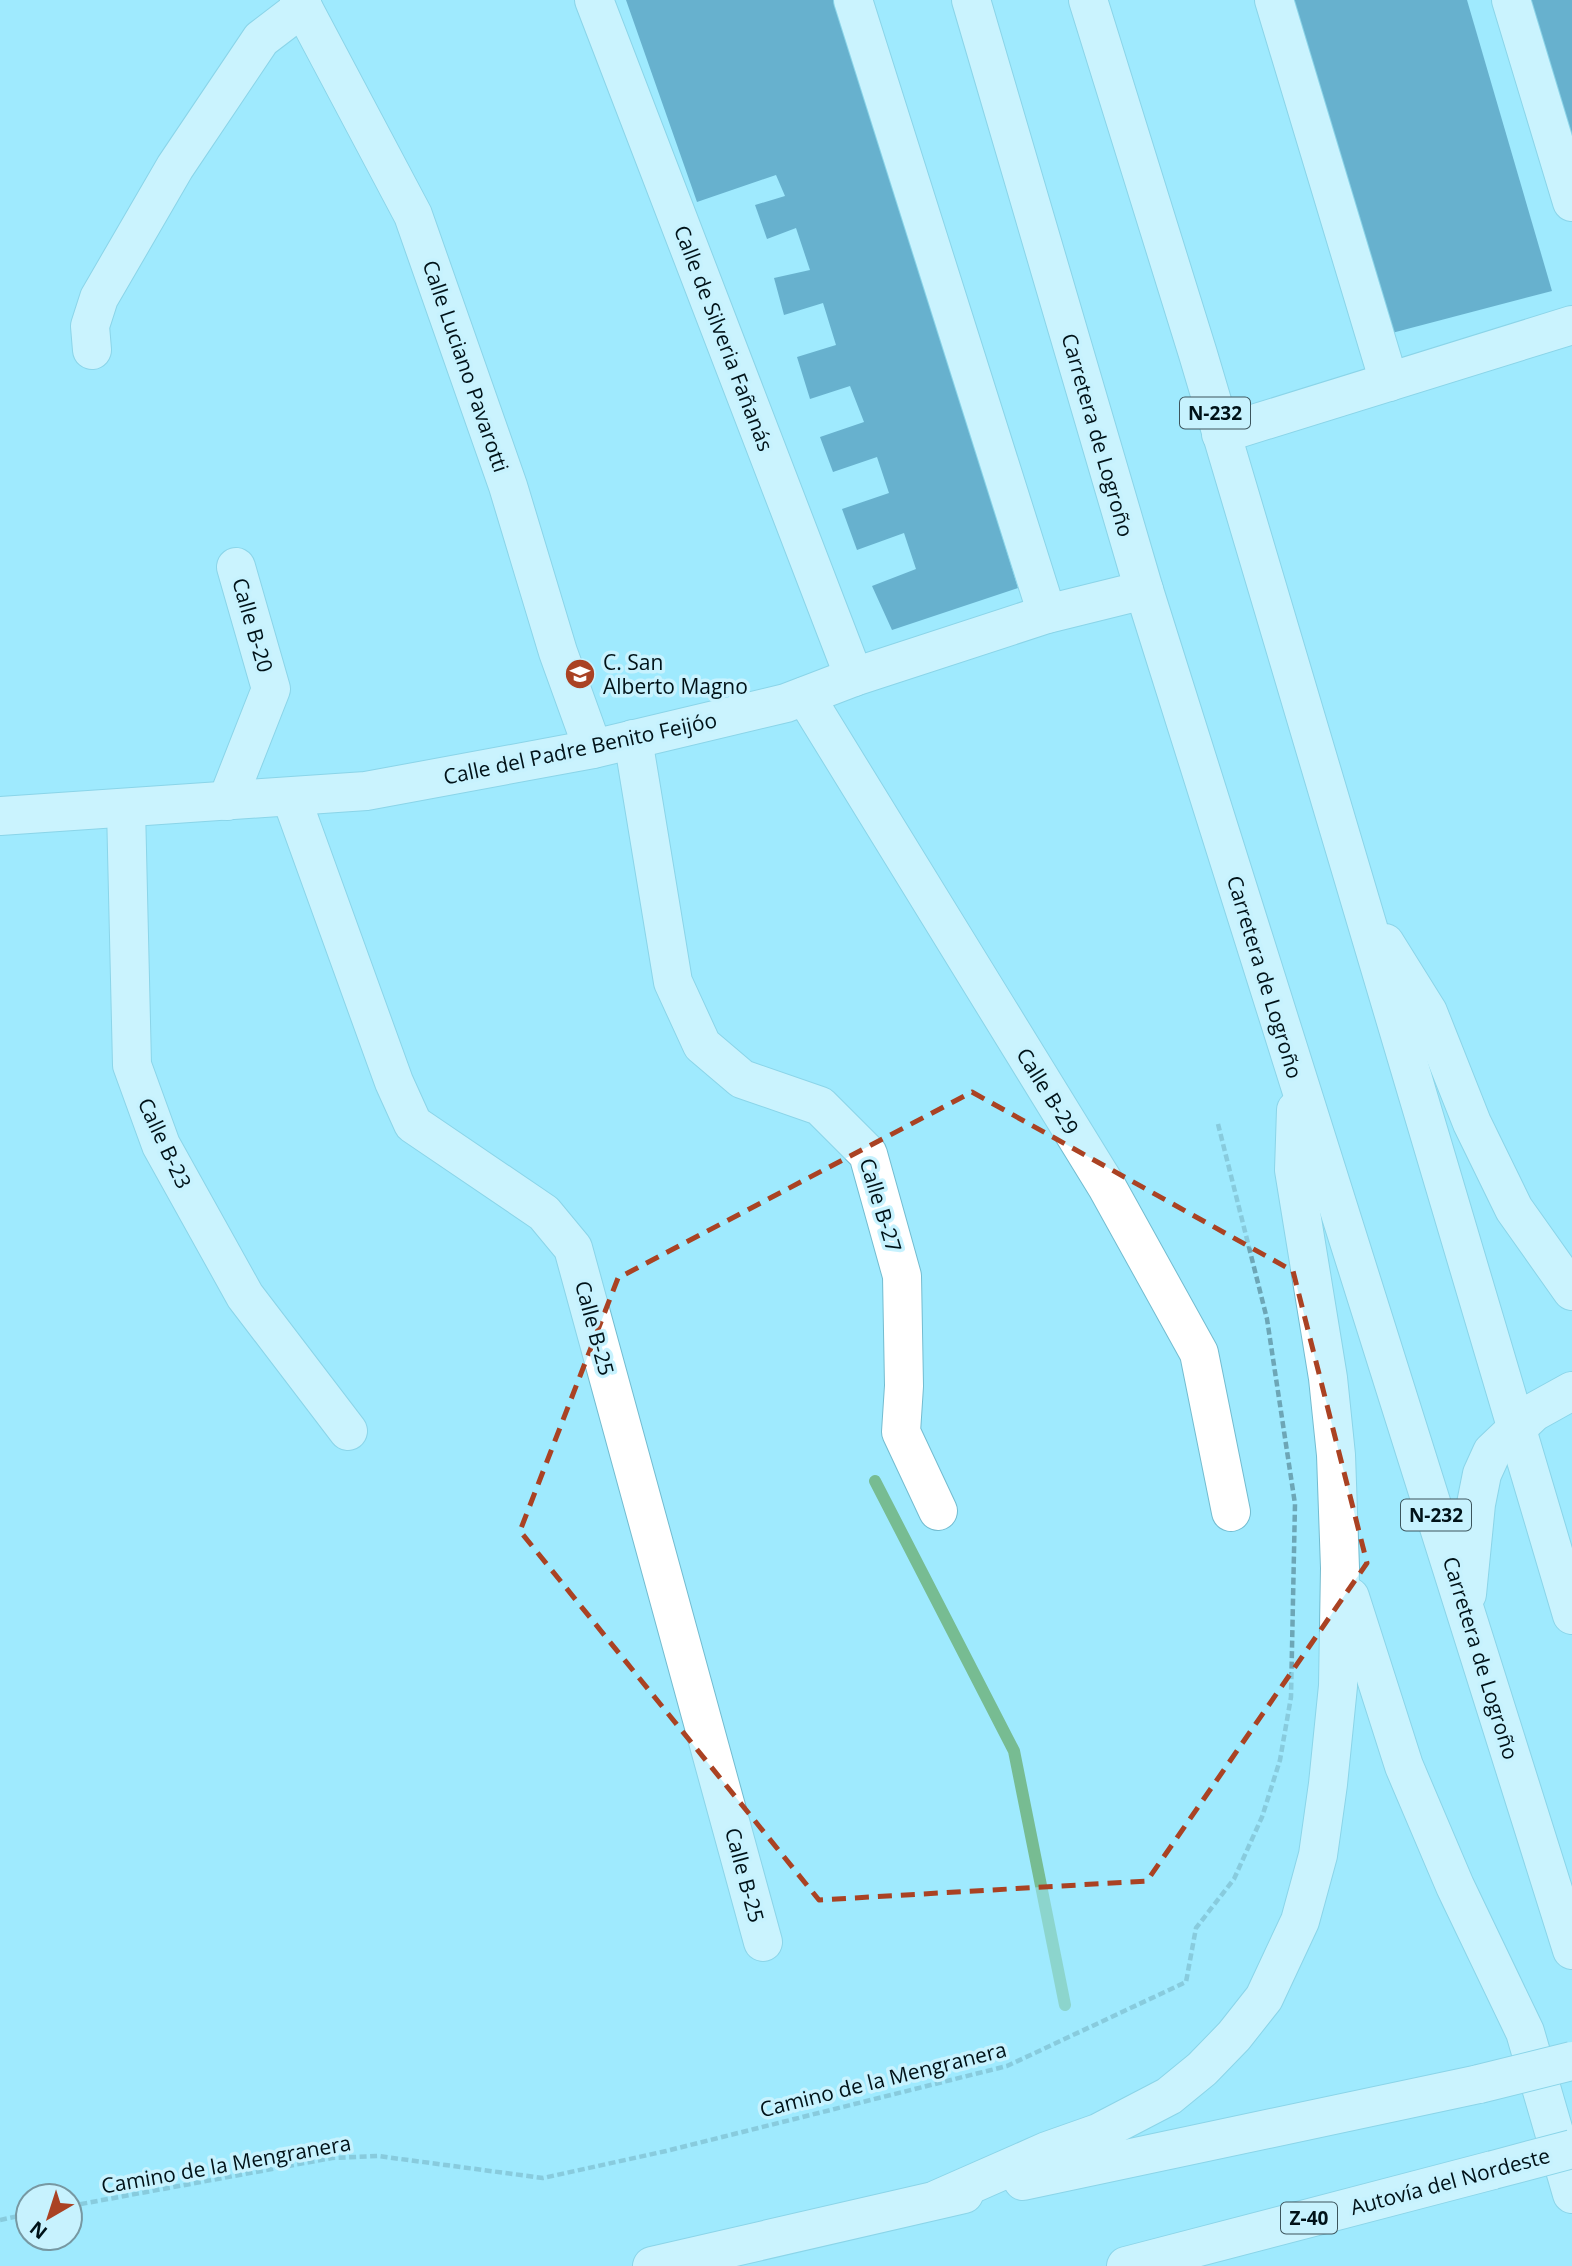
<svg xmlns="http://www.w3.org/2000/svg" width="1572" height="2266" font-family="'Open Sans',sans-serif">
<rect width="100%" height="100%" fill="#9feafe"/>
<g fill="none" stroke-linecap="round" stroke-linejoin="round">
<polyline stroke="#77bc92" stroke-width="12" points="875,1481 1014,1751 1065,2005"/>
</g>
<g fill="#256d94">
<polygon points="626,0 837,0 1018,588 892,630 872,586 916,569 904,533 857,550 842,509 889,493 877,457 833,472 820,437 864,422 850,386 810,399 797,357 836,345 823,303 784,315 774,278 810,270 796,228 767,239 755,205 785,196 776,175 697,202"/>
<polygon points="1283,0 1467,0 1552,291 1388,334"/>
<polygon points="1528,0 1572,0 1572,144"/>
</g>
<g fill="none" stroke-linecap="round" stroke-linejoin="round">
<g stroke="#73bcd0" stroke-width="40">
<g id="minor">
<polyline points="299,0 413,215 508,486 558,652 593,749"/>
<polyline points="594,0 854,677"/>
<polyline points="853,0 1047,614"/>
<polyline points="1274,0 1389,382"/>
<polyline points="1511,0 1572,202"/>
<polyline points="92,350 90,326 99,298 175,167 261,39 303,7"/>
<polyline points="1221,434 1572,325"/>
<polyline points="805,696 1107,1187 1199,1353 1231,1512"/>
<polyline points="633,739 673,982 702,1045 742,1079 820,1106 868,1154 902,1276 904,1386 901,1432 938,1511"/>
<polyline points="291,797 394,1082 413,1124 544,1213 573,1248 763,1942"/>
<polyline points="227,801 271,689 236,567"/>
<polyline points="126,808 132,1065 161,1145 245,1296 348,1431"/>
<polyline points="0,816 366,791 593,749 786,703 854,677 1047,614 1144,590"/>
</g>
</g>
<g stroke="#73bcd0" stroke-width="40">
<g id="highway">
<polyline points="971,0 1144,590 1572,1950"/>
<polyline points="1088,0 1198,354 1572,1615"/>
<polyline points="1385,943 1428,1012 1472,1123 1514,1209 1572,1291"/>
<polyline points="1467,1594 1476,1504 1482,1474 1492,1452 1534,1412 1572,1391"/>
<polyline points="1350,1597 1404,1766 1455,1886 1525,2032 1572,2194"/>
<polyline points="1023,2181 1479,2084"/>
<polyline points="938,2199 1047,2151 1098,2133 1169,2096 1202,2069 1234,2036 1264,1998 1300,1921 1318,1855 1328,1784 1338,1686 1340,1568 1336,1455 1328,1378 1294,1170 1296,1110"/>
<polyline points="652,2266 964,2194"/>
<polyline points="1126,2266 1493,2170"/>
</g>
</g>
<g stroke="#6da6b6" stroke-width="4.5" stroke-dasharray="7 3.5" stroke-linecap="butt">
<polyline points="70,2206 332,2158 378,2156 543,2178 666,2151 1007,2066 1186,1982 1196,1928 1234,1879 1262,1817 1280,1760 1291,1697 1295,1504 1267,1319 1218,1124"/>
<polyline points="0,2220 28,2214"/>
</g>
<use href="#minor" stroke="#fff" stroke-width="38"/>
<use href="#highway" stroke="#fff" stroke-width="38"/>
<g stroke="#73bcd0" stroke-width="40" stroke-linecap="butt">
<g id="highway-bridge">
<polyline points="1479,2084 1572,2061"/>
<polyline points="1493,2170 1572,2149"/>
</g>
</g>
<use href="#highway-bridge" stroke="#fff" stroke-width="38"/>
</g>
<path d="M0 0H1572V2266H0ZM 972,1092 L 1293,1271 L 1367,1563 L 1147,1881 L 819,1900 L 520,1531 L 618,1278 Z" fill="#9feafe" fill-opacity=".55" fill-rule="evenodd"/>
<path fill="none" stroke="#aa4223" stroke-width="5" stroke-dasharray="14 9" stroke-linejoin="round" d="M 972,1092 L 1293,1271 L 1367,1563 L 1147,1881 L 819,1900 L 520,1531 L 618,1278 Z"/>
<defs>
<g id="university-disc" transform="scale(1.575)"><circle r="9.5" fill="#aa4223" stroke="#c7f2fe"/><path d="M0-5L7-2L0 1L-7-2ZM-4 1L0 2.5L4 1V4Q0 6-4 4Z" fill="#fff"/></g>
</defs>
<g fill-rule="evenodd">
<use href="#university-disc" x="580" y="674"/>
</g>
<g text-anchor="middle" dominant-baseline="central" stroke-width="7" stroke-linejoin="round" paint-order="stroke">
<g fill="#c7f2fe" stroke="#3c555d" stroke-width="2">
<rect x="1180" y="397.5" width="70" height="31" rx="5"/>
<rect x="1401" y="1499.5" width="70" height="31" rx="5"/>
<rect x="1281" y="2202.5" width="56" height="31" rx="5"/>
</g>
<g font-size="19" font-weight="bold" fill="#001218">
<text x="1215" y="413">N-232</text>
<text x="1436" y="1515">N-232</text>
<text x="1309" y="2218">Z-40</text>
</g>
<g font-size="21" fill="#001218" stroke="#c7f2fe">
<text transform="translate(724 338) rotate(69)">Calle de Silveria Fañanás</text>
<text transform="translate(466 366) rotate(71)">Calle Luciano Pavarotti</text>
<text transform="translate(1098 435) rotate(74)">Carretera de Logroño</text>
<text transform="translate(253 625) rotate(74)">Calle B-20</text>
<text transform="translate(580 748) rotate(-12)">Calle del Padre Benito Feijóo</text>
<text transform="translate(1265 977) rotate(73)">Carretera de Logroño</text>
<text transform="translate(1048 1091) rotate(58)">Calle B-29</text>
<text transform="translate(165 1143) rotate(65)">Calle B-23</text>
<text transform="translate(881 1205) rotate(73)">Calle B-27</text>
<text transform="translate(595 1328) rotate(75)">Calle B-25</text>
<text transform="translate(1481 1658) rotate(73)">Carretera de Logroño</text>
<text transform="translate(745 1875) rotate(75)">Calle B-25</text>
<text transform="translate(883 2079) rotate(-14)">Camino de la Mengranera</text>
<text transform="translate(226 2164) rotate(-10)">Camino de la Mengranera</text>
<text transform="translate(1450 2181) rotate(-15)">Autovía del Nordeste</text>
</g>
<g font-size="21" fill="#001218" stroke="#c7f2fe" text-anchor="start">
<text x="603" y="662">C. San<tspan x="603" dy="24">Alberto Magno</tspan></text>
</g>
</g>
<g transform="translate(49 2217) rotate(219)"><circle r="33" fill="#c7f2fe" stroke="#7798a2" stroke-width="2"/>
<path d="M0-5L12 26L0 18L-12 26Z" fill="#aa4223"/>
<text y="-10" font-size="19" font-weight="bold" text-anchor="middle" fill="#001218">N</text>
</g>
</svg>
